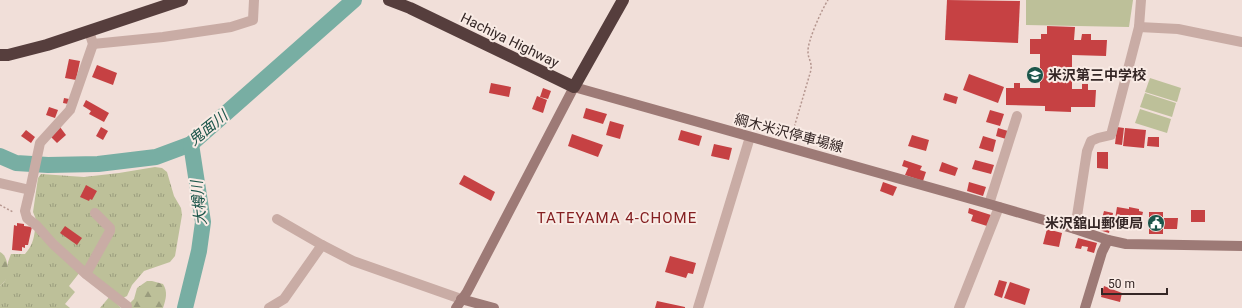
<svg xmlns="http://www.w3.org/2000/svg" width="1242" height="308" font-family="Roboto,'Noto Sans JP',sans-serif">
<defs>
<pattern id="grass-tufts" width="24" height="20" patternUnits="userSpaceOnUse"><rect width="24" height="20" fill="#bdc099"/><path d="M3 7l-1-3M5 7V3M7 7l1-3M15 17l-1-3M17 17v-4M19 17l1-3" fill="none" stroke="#9a9c7d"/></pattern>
<pattern id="forest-firs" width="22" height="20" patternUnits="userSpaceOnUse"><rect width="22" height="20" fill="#bdc099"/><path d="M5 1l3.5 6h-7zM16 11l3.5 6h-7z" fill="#9a9c7d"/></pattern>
</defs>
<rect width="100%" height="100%" fill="#f1dfd9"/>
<g fill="url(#grass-tufts)">
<polygon points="155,167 162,168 167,172 174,196 181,208 182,215 175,256 170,262 144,271 132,285 127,296 123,298 85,269 37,222 33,212 38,178 41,174 84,177 119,173"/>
<path d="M 35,229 L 80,272 L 69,286 L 75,292 L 65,304 L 70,308 L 0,308 L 0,286 L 5,281 L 8,262 L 11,254 L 25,254 C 32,246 34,239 35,229 Z"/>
<polygon points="110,296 121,308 100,308"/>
</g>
<g fill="url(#forest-firs)">
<path d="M 0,252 C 9,256 9,274 5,281 C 3,283 2,284 0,286 Z"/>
<path d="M 147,281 L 152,281 L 163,284 C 168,292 166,299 163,308 L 121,308 L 130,303 L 134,299 L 137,288 Z"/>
</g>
<g fill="#bdc099">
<polygon points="1026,0 1133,0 1129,27 1026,25"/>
<polygon points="1150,78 1181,88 1177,102 1145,92"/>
<polygon points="1145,93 1176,103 1172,117 1140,107"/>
<polygon points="1140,109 1171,119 1167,133 1135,123"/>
</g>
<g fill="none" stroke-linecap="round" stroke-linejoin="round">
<g stroke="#78aea3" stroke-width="16">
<polyline points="0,156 16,163 48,165 98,164 156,157 191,144 354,0"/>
<polyline points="185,308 199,251 203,222 191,144"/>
</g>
</g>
<g fill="#c64143">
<polygon points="947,0 1020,1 1018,43 945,40"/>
<polygon points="1047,26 1075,27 1074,40 1081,40 1082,34 1091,34 1091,40 1107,40 1106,56 1072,55 1072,89 1082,89 1082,84 1088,84 1088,90 1096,90 1095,107 1071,107 1071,112 1045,111 1045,106 1006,105 1006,88 1014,88 1014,83 1020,83 1020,88 1040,88 1040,54 1030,54 1030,39 1041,39 1041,34 1047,34"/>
<polygon points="69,59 80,61 76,80 65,78"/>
<polygon points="97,65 117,73 113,85 92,77"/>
<polygon points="969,74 1004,87 998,103 963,90"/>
<polygon points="491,83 511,87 509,97 489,93"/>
<polygon points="543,88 551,91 548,99 540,97"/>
<polygon points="945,93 958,97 956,104 943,100"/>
<polygon points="537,96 547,100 543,113 532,109"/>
<polygon points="64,98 69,99 68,104 63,103"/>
<polygon points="86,100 109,113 104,122 89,114 91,111 83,106"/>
<polygon points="49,107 58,110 55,118 46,115"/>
<polygon points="586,108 607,114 603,124 583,118"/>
<polygon points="990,110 1004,114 1000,126 986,122"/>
<polygon points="610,121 624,125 620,139 606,135"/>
<polygon points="60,127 66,135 57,143 50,136"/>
<polygon points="101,127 108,131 103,140 96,136"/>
<polygon points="1117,127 1124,128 1122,145 1115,144"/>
<polygon points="998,128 1008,131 1006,139 996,136"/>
<polygon points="1125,128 1146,130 1144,148 1123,146"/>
<polygon points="26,130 35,137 31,143 21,136"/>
<polygon points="681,130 702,136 699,146 678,140"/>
<polygon points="572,134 603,145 598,157 568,146"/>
<polygon points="912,135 929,140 926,151 908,146"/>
<polygon points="983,136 996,140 993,152 979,148"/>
<polygon points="1148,137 1159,137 1159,147 1147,146"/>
<polygon points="714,144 732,148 729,160 711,156"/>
<polygon points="1097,152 1108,152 1108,169 1097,168"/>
<polygon points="904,160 922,166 920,170 926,172 923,181 905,175 908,168 902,166"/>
<polygon points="975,160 994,165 991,174 972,169"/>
<polygon points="942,162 958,168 955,176 939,171"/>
<polygon points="464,175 495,192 491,201 459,184"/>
<polygon points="883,182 897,187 893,196 880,191"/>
<polygon points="969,182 986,187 983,196 967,191"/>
<polygon points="86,185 97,191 92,200 90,199 89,201 80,197"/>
<polygon points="1117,207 1129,209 1129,207 1139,209 1139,211 1143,212 1140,225 1136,224 1136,227 1127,225 1128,221 1115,219"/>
<polygon points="969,208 991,215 987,226 971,221 973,215 968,213"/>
<rect x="1191" y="210" width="14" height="12"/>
<polygon points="1104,211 1113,213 1109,233 1099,230"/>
<rect x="1149" y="212" width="14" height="22"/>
<polygon points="1164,218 1178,218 1177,229 1164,229"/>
<polygon points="17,223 24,224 24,226 32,227 28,245 25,245 25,248 22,247 22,251 12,250 14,225 17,226"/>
<polygon points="65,226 82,238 77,245 60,233"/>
<polygon points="1047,229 1062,233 1059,247 1043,244"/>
<polygon points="1078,238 1097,243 1094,253 1087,251 1088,247 1082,246 1081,249 1075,248"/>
<polygon points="670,256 696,263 693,274 688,273 686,278 665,272"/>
<polygon points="999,280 1007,282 1002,298 994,295"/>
<polygon points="1010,282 1030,289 1025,305 1004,298"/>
<polygon points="1104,286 1122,293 1120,302 1101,297"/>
<polygon points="657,301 685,307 685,308 655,308"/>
</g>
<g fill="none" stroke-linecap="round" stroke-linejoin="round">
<g stroke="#b5968f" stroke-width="1.5" stroke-dasharray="2 2" stroke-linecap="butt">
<path d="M 791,138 L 811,70 C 812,61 808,59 808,52 C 807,42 822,9 828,0"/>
<polyline points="0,205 13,212"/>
</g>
<g stroke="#c9aca5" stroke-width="10">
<polyline points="1139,27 1178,29 1242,42"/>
<polyline points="93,44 163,37 231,27 253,20 254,0"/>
<polyline points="0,183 30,190 40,143 70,110 93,44 89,31"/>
<polyline points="30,190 25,211 27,218 37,226 53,244 86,274 127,306"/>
<polyline points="989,204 1017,116"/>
<polyline points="277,219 322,245 353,261 461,299"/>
<polyline points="1075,229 1087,151 1091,141 1098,138 1111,135 1139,27 1141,0"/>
<polyline points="86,274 110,231 110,228 95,213"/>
<polyline points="269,308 284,299 322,245"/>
<polyline points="698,308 750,137"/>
<polyline points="959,308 999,207"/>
</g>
<g stroke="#9d7a76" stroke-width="10">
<polyline points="461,299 494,308"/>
<polyline points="456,308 467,292 574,87 989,204 1075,229 1108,240 1126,244 1242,246"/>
<polyline points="1085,308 1102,252 1108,240"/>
</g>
<g stroke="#563e3d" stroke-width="12">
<polyline points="389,0 410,8 574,87 623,0"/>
<polyline points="0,55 8,55 47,45 182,0"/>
</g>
</g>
<defs>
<g id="school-disc" transform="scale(0.9)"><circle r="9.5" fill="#1c564b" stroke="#f9ebe5"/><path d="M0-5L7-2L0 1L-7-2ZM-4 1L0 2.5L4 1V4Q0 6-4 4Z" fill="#fff"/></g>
<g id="civic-disc" transform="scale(0.9)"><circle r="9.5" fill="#1c564b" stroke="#f9ebe5"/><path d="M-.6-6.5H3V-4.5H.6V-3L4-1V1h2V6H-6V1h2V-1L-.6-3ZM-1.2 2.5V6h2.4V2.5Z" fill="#fff"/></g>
</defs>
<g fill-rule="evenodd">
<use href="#school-disc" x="1035" y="75"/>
<use href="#civic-disc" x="1156" y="223"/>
</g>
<g text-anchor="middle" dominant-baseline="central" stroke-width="4" stroke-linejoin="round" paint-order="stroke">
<g font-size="14" fill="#352726" stroke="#f9ebe5">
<text transform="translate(510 40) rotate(26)">Hachiya Highway</text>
<text transform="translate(789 133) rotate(15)">綱木米沢停車場線</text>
</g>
<g font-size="14" font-weight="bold" fill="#352726" stroke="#f9ebe5" text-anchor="start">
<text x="1048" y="75">米沢第三中学校</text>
<text x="1143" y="223" text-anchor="end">米沢舘山郵便局</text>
</g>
<g font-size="15" font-style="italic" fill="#1c564b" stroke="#f9ebe5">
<text transform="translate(208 128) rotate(-39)">鬼面川</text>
<text transform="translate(199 203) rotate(-96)">大樽川</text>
</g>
<g font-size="15" letter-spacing="1" fill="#841f21" stroke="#f9ebe5">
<text x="617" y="218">TATEYAMA 4-CHOME</text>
</g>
</g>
<path d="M1102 288v6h65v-6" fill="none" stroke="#352726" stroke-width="2"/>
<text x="1108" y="288" font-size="12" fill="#352726" stroke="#f9ebe5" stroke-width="3" paint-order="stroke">50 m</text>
</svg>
